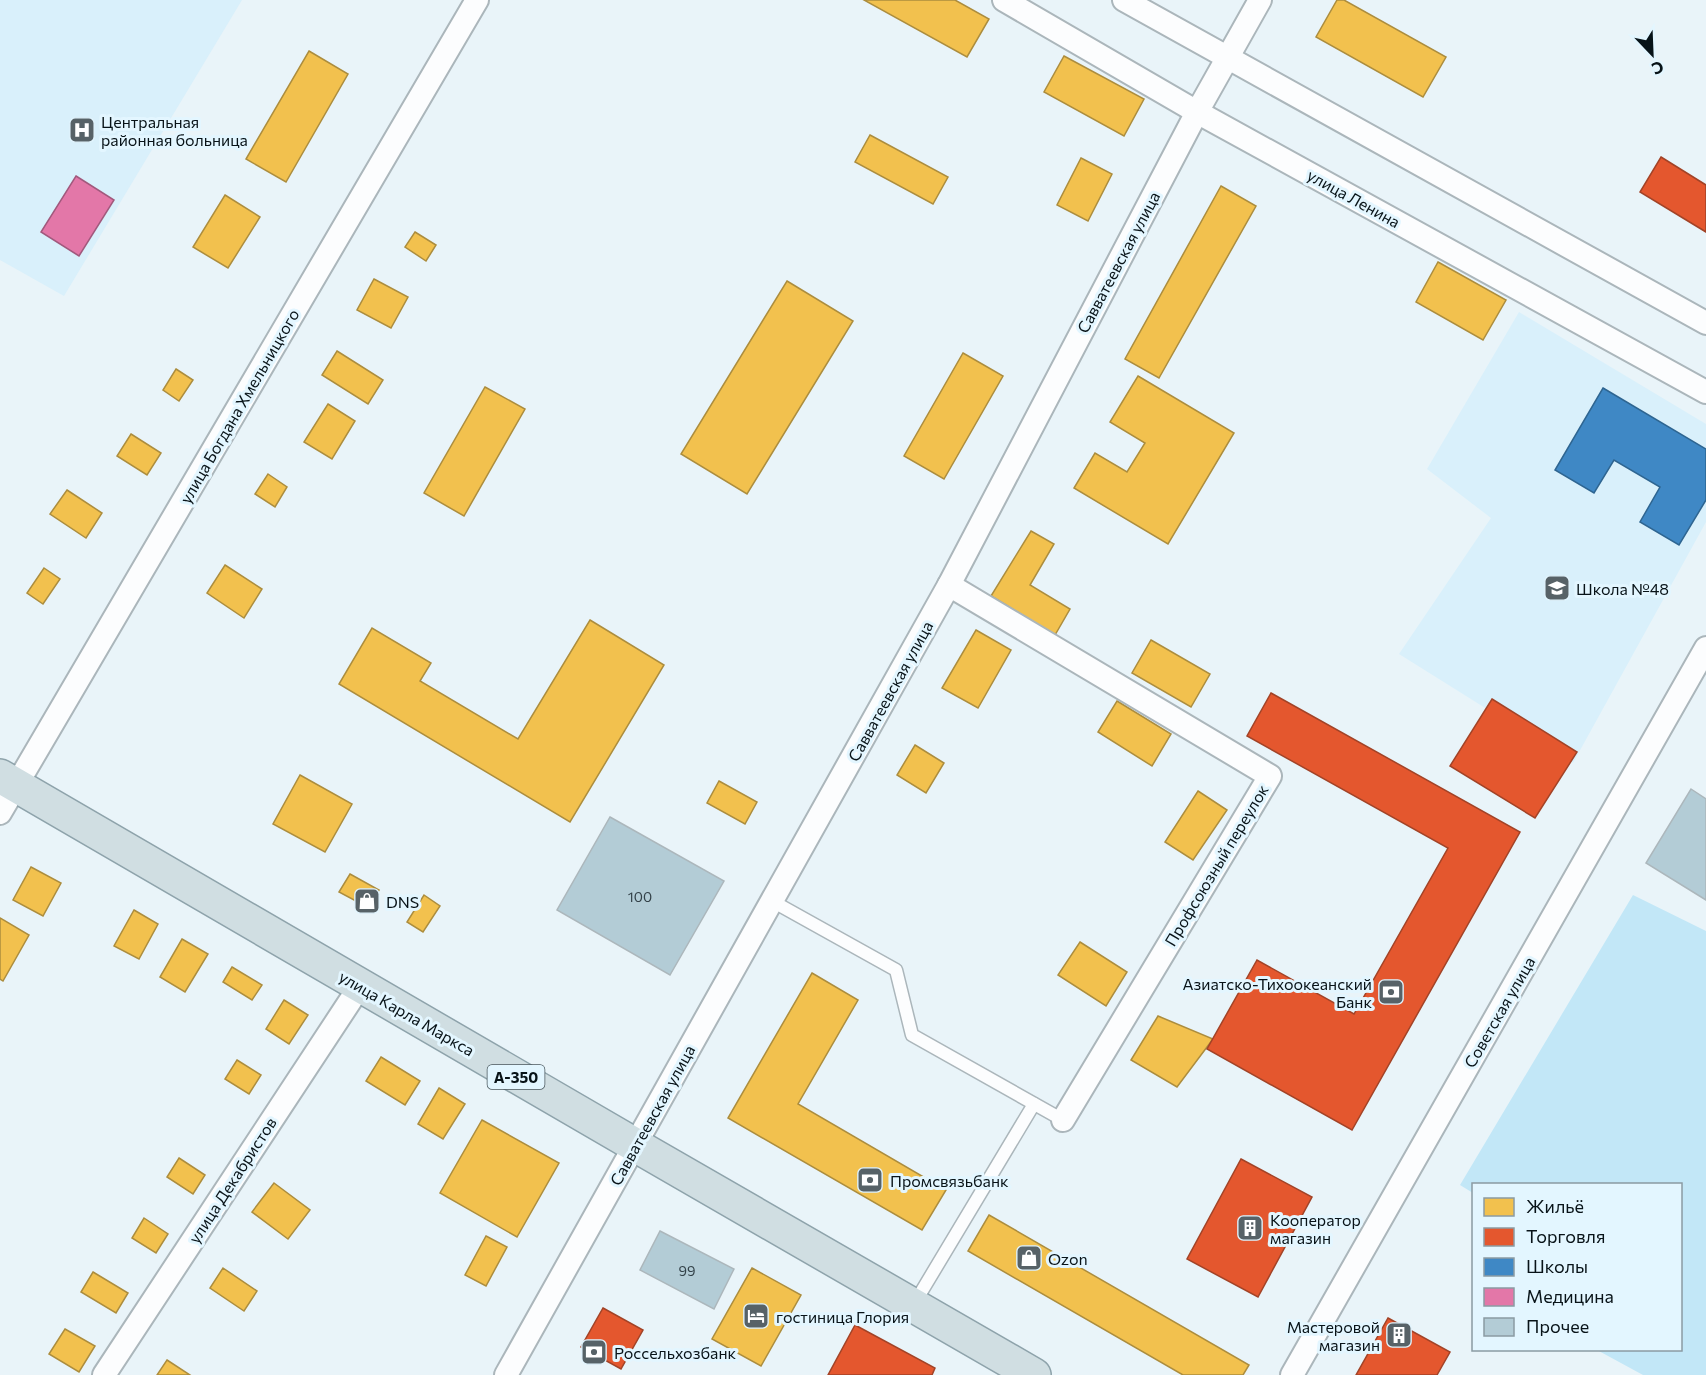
<svg xmlns="http://www.w3.org/2000/svg" width="1706" height="1375" font-family="Commissioner,sans-serif">
<rect width="100%" height="100%" fill="#e9f4f9"/>
<g fill="#d9f0fb">
<polygon points="0,0 242,0 64,296 0,260"/>
<polygon points="1519,312 1706,424 1706,522 1573,763 1399,654 1491,518 1427,469"/>
</g>
<polygon fill="#c2e7f7" points="1633,895 1706,931 1706,1375 1643,1375 1597,1350 1680,1350 1680,1184 1474,1184 1473,1193 1460,1185"/>
<g fill="#f2c14e" stroke="#ac8d3e" stroke-width="1.5">
<polygon points="864,0 955,0 989,19 967,57"/>
<polygon points="1337,0 1344,0 1446,57 1423,97 1316,37"/>
<polygon points="309,51 348,74 286,182 246,159"/>
<polygon points="1064,56 1144,99 1124,136 1044,92"/>
<polygon points="870,135 948,177 933,204 855,162"/>
<polygon points="1081,158 1112,174 1088,221 1057,205"/>
<polygon points="1221,186 1256,206 1159,378 1125,359"/>
<polygon points="225,195 260,217 228,268 193,247"/>
<polygon points="415,232 436,245 426,261 405,247"/>
<polygon points="1438,262 1506,300 1483,340 1416,302"/>
<polygon points="374,279 408,297 391,328 357,310"/>
<polygon points="787,281 853,321 747,494 681,454"/>
<polygon points="337,351 383,380 368,404 322,375"/>
<polygon points="963,353 1003,376 944,479 904,456"/>
<polygon points="176,369 193,380 179,401 163,390"/>
<polygon points="1138,376 1234,433 1168,544 1074,488 1095,453 1127,472 1145,443 1110,422"/>
<polygon points="485,387 525,409 464,516 424,493"/>
<polygon points="328,404 355,421 332,459 304,442"/>
<polygon points="131,434 161,453 147,475 117,456"/>
<polygon points="268,474 287,487 275,507 255,494"/>
<polygon points="67,490 102,513 86,538 50,514"/>
<polygon points="1031,531 1054,544 1030,585 1070,609 1055,635 991,596"/>
<polygon points="225,565 262,589 244,618 207,593"/>
<polygon points="44,568 60,579 43,604 27,593"/>
<polygon points="590,620 664,665 570,822 339,684 372,628 431,663 420,681 518,739"/>
<polygon points="976,630 1011,650 978,708 942,688"/>
<polygon points="1151,640 1210,674 1191,707 1132,673"/>
<polygon points="1117,701 1171,734 1152,766 1098,732"/>
<polygon points="915,745 944,763 926,793 897,775"/>
<polygon points="300,775 352,804 325,852 273,824"/>
<polygon points="719,781 757,802 745,824 707,803"/>
<polygon points="1198,791 1227,810 1193,860 1165,842"/>
<polygon points="31,867 61,883 43,916 13,900"/>
<polygon points="350,874 379,890 369,908 339,892"/>
<polygon points="424,895 440,906 423,932 407,922"/>
<polygon points="134,910 158,924 139,959 114,946"/>
<polygon points="0,918 29,935 3,981 0,979"/>
<polygon points="182,939 208,954 185,992 160,977"/>
<polygon points="1080,942 1127,972 1106,1006 1058,975"/>
<polygon points="232,967 262,985 252,1000 223,982"/>
<polygon points="812,973 858,1000 798,1104 946,1190 922,1230 728,1118"/>
<polygon points="284,1000 308,1015 289,1044 266,1029"/>
<polygon points="1158,1016 1213,1039 1177,1087 1131,1060"/>
<polygon points="381,1057 420,1081 405,1105 366,1081"/>
<polygon points="237,1060 261,1075 249,1094 225,1079"/>
<polygon points="439,1088 465,1104 443,1139 418,1124"/>
<polygon points="482,1120 559,1163 517,1237 440,1193"/>
<polygon points="179,1158 205,1175 193,1194 167,1177"/>
<polygon points="274,1183 310,1210 288,1239 252,1212"/>
<polygon points="989,1215 1249,1365 1243,1375 1183,1375 968,1251"/>
<polygon points="144,1218 168,1234 156,1253 132,1238"/>
<polygon points="486,1236 507,1247 486,1286 465,1275"/>
<polygon points="223,1268 257,1291 244,1311 210,1288"/>
<polygon points="752,1268 801,1295 761,1366 712,1339"/>
<polygon points="93,1272 128,1293 116,1313 81,1292"/>
<polygon points="65,1329 95,1346 79,1372 49,1354"/>
<polygon points="167,1360 190,1375 157,1375"/>
</g>
<g fill="#e4572e" stroke="#a24327" stroke-width="1.5">
<polygon points="1661,157 1706,185 1706,232 1640,192"/>
<polygon points="1271,693 1520,832 1352,1130 1207,1049 1257,960 1354,1014 1448,848 1247,736"/>
<polygon points="1492,699 1577,752 1535,818 1450,766"/>
<polygon points="1241,1159 1312,1197 1258,1297 1187,1259"/>
<polygon points="603,1308 643,1330 621,1369 581,1347"/>
<polygon points="1388,1318 1450,1352 1437,1375 1356,1375"/>
<polygon points="855,1325 935,1368 932,1375 828,1375"/>
</g>
<polygon fill="#3f88c5" stroke="#2e6591" stroke-width="1.5" points="1603,388 1706,449 1706,500 1679,545 1640,522 1660,487 1614,460 1594,493 1555,470"/>
<polygon fill="#e377a8" stroke="#a1597d" stroke-width="1.5" points="76,176 114,200 79,256 41,232"/>
<g fill="#b3ccd6" stroke="#acb7bc" stroke-width="1.5">
<polygon points="1691,789 1706,799 1706,900 1646,863"/>
<polygon points="610,817 724,881 670,975 557,910"/>
<polygon points="660,1231 734,1269 714,1309 640,1270"/>
</g>
<g fill="none" stroke-linecap="round" stroke-linejoin="round">
<g stroke="#abb6bb" stroke-width="15">
<g id="service">
<polyline points="772,901 896,970 912,1035 1063,1120"/>
<polyline points="914,1304 1034,1104"/>
</g>
</g>
<g stroke="#abb6bb" stroke-width="26">
<g id="minor">
<polyline points="1004,0 1197,112 1706,392"/>
<polyline points="1124,0 1706,323"/>
<polyline points="949,585 1270,776 1063,1120"/>
<polyline points="0,813 477,0"/>
<polyline points="104,1375 360,986"/>
<polyline points="506,1375 949,585 1197,112 1260,0"/>
<polyline points="1292,1375 1706,648"/>
</g>
</g>
<g stroke="#8ea3ab" stroke-width="36">
<polyline id="trunk" points="0,776 635,1145 1034,1375"/>
</g>
<use href="#service" stroke="#fcfdfe" stroke-width="12"/>
<use href="#minor" stroke="#fcfdfe" stroke-width="22"/>
<use href="#trunk" stroke="#d0dee2" stroke-width="33"/>
</g>
<defs>
<g id="hospital-square" transform="scale(1.35)"><rect x="-9" y="-9" width="18" height="18" rx="4" fill="#576267" stroke="#e3f6ff"/><path d="M-5-5h3v3.5h4V-5h3V5h-3V1.5h-4V5h-3Z" fill="#fff"/></g>
<g id="school-square" transform="scale(1.35)"><rect x="-9" y="-9" width="18" height="18" rx="4" fill="#576267" stroke="#e3f6ff"/><path d="M0-5L7-2L0 1L-7-2ZM-4 1L0 2.5L4 1V4Q0 6-4 4Z" fill="#fff"/></g>
<g id="shop-square" transform="scale(1.35)"><rect x="-9" y="-9" width="18" height="18" rx="4" fill="#576267" stroke="#e3f6ff"/><path d="M-5-2.5h2.3a2.7 3.5 0 0 1 5.4 0H5L5.5 6h-11ZM-1.5-2.5h3a1.5 2.3 0 0 0-3 0Z" fill="#fff"/></g>
<g id="bank-square" transform="scale(1.35)"><rect x="-9" y="-9" width="18" height="18" rx="4" fill="#576267" stroke="#e3f6ff"/><path d="M-6-4H6V4H-6ZM0-2.3a2.3 2.3 0 1 0 0 4.6a2.3 2.3 0 1 0 0-4.6Z" fill="#fff"/></g>
<g id="building-square" transform="scale(1.35)"><rect x="-9" y="-9" width="18" height="18" rx="4" fill="#576267" stroke="#e3f6ff"/><path d="M-4-6H4V6H1V3H-1V6H-4ZM-2.5-4.3h1.7v1.8h-1.7ZM.8-4.3h1.7v1.8H.8ZM-2.5-1h1.7V.8h-1.7ZM.8-1h1.7V.8H.8Z" fill="#fff"/></g>
<g id="hotel-square" transform="scale(1.35)"><rect x="-9" y="-9" width="18" height="18" rx="4" fill="#576267" stroke="#e3f6ff"/><path d="M-6-4.5h1.5V1H6V5H4.5V3h-9V5H-6ZM-4 0a1.8 1.8 0 1 1 3.6 0ZM.5 0V-2.5h3Q6-2.5 6 0Z" fill="#fff"/></g>
</defs>
<g fill-rule="evenodd">
<use href="#hospital-square" x="82" y="130"/>
<use href="#school-square" x="1557" y="588"/>
<use href="#shop-square" x="367" y="901"/>
<use href="#bank-square" x="1391" y="992"/>
<use href="#bank-square" x="870" y="1180"/>
<use href="#building-square" x="1250" y="1228"/>
<use href="#shop-square" x="1029" y="1258"/>
<use href="#hotel-square" x="756" y="1316"/>
<use href="#building-square" x="1399" y="1335"/>
<use href="#bank-square" x="594" y="1352"/>
</g>
<g text-anchor="middle" dominant-baseline="central" stroke-width="6" stroke-linejoin="round" paint-order="stroke">
<g font-size="14" fill="#334148">
<text x="640" y="896">100</text>
<text x="687" y="1270">99</text>
</g>
<rect fill="#e3f6ff" stroke="#4a575d" stroke-width="1.5" x="487.5" y="1065" width="57" height="24" rx="4.5"/>
<g font-size="15" font-weight="bold" fill="#081318">
<text x="516" y="1077">А-350</text>
</g>
<g font-size="16" fill="#081318" stroke="#e3f6ff" text-anchor="start">
<text x="101" y="121">Центральная<tspan x="101" dy="18">районная больница</tspan></text>
<text x="1576" y="588">Школа №48</text>
<text x="386" y="901">DNS</text>
<text x="1372" y="983" text-anchor="end">Азиатско-Тихоокеанский<tspan x="1372" dy="18">Банк</tspan></text>
<text x="890" y="1180">Промсвязьбанк</text>
<text x="1270" y="1219">Кооператор<tspan x="1270" dy="18">магазин</tspan></text>
<text x="1048" y="1258">Ozon</text>
<text x="776" y="1316">гостиница Глория</text>
<text x="1380" y="1326" text-anchor="end">Мастеровой<tspan x="1380" dy="18">магазин</tspan></text>
<text x="614" y="1352">Россельхозбанк</text>
</g>
<g font-size="16" fill="#081318" stroke="#e3f6ff">
<text transform="translate(1354 198) rotate(29)">улица Ленина</text>
<text transform="translate(1118 262) rotate(-62)">Савватеевская улица</text>
<text transform="translate(239 406) rotate(-60)">улица Богдана Хмельницкого</text>
<text transform="translate(890 691) rotate(-61)">Савватеевская улица</text>
<text transform="translate(1216 865) rotate(-59)">Профсоюзный переулок</text>
<text transform="translate(1499 1012) rotate(-60)">Советская улица</text>
<text transform="translate(407 1013) rotate(30)">улица Карла Маркса</text>
<text transform="translate(652 1115) rotate(-61)">Савватеевская улица</text>
<text transform="translate(232 1180) rotate(-57)">улица Декабристов</text>
</g>
</g>
<rect x="1472" y="1183" width="210" height="168" fill="#e3f6ff" stroke="#8b9ba3" stroke-width="1.5"/>
<rect x="1484" y="1198" width="30" height="18" fill="#f2c14e" stroke="#8b9ba3" stroke-width="1.5"/>
<text x="1526" y="1213" font-size="18" fill="#081318">Жильё</text>
<rect x="1484" y="1228" width="30" height="18" fill="#e4572e" stroke="#8b9ba3" stroke-width="1.5"/>
<text x="1526" y="1243" font-size="18" fill="#081318">Торговля</text>
<rect x="1484" y="1258" width="30" height="18" fill="#3f88c5" stroke="#8b9ba3" stroke-width="1.5"/>
<text x="1526" y="1273" font-size="18" fill="#081318">Школы</text>
<rect x="1484" y="1288" width="30" height="18" fill="#e377a8" stroke="#8b9ba3" stroke-width="1.5"/>
<text x="1526" y="1303" font-size="18" fill="#081318">Медицина</text>
<rect x="1484" y="1318" width="30" height="18" fill="#b3ccd6" stroke="#8b9ba3" stroke-width="1.5"/>
<text x="1526" y="1333" font-size="18" fill="#081318">Прочее</text>
<g transform="translate(1652 54) rotate(157)" stroke="#e3f6ff" stroke-width="4.5" paint-order="stroke">
<path d="M0-4.5L10 22L0 15L-10 22Z" fill="#081318"/>
<text y="-9" font-size="16" font-weight="bold" text-anchor="middle" fill="#081318">С</text>
</g>
</svg>
